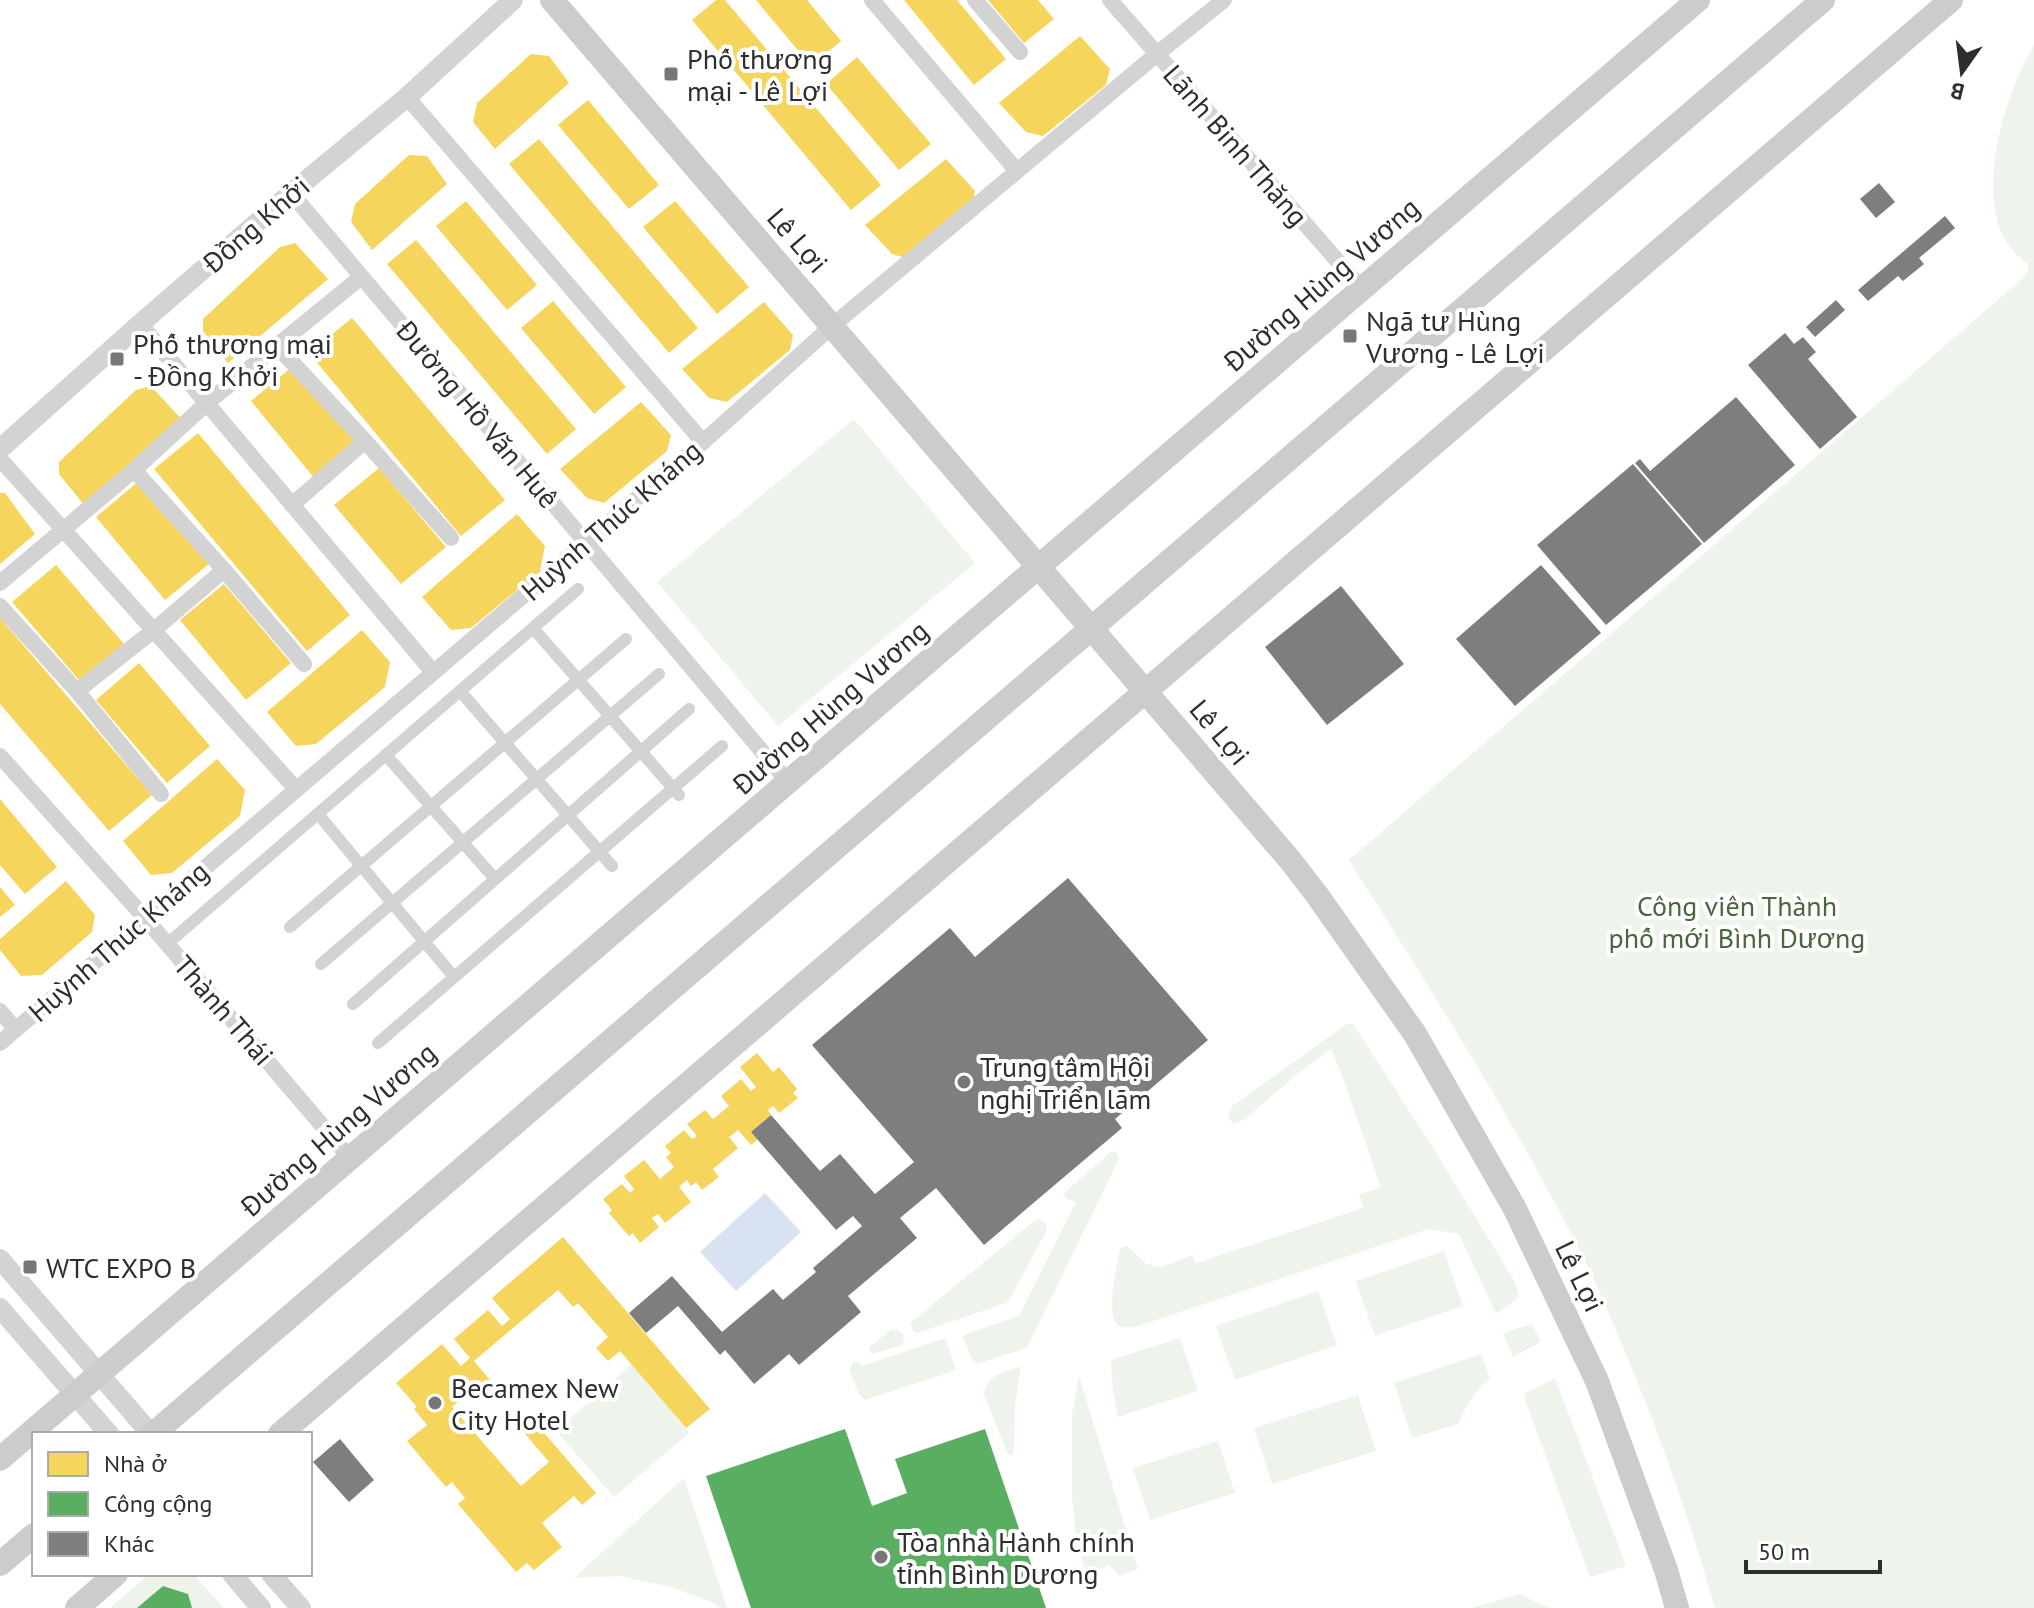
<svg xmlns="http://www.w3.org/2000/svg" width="2034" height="1608" font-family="'PT Sans',sans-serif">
<rect width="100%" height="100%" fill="#fff"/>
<g fill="#eef3ec">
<path d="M 2034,45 L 2034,1608 L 1715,1608 C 1689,1518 1659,1431 1622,1345 C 1612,1321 1602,1296 1591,1273 C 1520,1129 1434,995 1349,860 L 2022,279 L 2029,270 L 2027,263 C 1964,222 2002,98 2034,45 Z"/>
<polygon points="854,419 975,563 778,726 657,582"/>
<path d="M 1347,1024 L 1353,1024 L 1432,1146 L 1515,1282 L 1519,1297 L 1496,1314 L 1459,1234 L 1429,1229 L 1147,1323 C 1140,1325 1130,1329 1122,1327 C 1102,1322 1118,1264 1120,1248 L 1127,1246 L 1146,1264 L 1161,1267 L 1193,1255 L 1196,1263 L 1363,1208 L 1359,1194 L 1381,1188 L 1342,1075 L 1331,1049 L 1302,1070 L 1245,1119 L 1233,1124 L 1228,1116 L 1232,1106 Z"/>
<polygon points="1112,1151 1116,1152 1119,1159 1027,1348 977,1364 973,1362 963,1337 966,1334 1019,1316 1076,1202 1065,1198 1064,1193"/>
<polygon points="1039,1219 1046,1223 1047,1230 1011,1297 1006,1303 917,1333 913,1331 910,1323 1033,1222"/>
<polygon points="1444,1251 1463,1306 1375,1336 1356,1281"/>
<polygon points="1318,1291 1337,1345 1235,1380 1216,1326"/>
<polygon points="1532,1324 1541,1342 1513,1357 1503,1333"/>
<polygon points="891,1330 897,1330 902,1333 904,1339 902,1345 873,1354 870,1352 869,1347"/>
<polygon points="945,1338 956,1369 954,1371 865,1400 859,1394 849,1370 853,1362 858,1361 862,1366"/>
<polygon points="1180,1338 1198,1391 1118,1417 1113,1391 1111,1360"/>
<path d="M 1481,1354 L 1490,1378 C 1474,1392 1465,1405 1459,1424 L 1412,1438 L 1394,1383 Z"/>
<polygon points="632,1364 689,1433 614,1497 556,1431"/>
<path d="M 1021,1366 L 1015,1405 L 1014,1451 L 1012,1455 L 1008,1455 L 984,1394 C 987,1374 1004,1373 1021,1366 Z"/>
<polygon points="1079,1376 1138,1569 1119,1576 1109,1565 1089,1575 1085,1570 1076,1536 1072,1496 1072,1414"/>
<polygon points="1555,1378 1626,1566 1590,1577 1523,1394"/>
<polygon points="1358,1395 1376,1451 1272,1484 1254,1428"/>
<polygon points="1218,1441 1235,1493 1150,1520 1133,1468"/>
<polygon points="684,1478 727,1608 721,1608 709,1601 671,1587 620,1576 574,1578"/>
<polygon points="149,1574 193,1574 224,1608 110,1608"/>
<polygon points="1520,1594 1539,1604 1551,1608 1472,1608"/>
</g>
<polygon fill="#d8e2f0" points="765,1193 801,1232 736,1291 700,1252"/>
<g fill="#f6d55c">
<polygon points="716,0 725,0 881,185 851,210 692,20"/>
<polygon points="756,0 807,0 841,41 811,66"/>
<polygon points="904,0 957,0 1006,59 974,85"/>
<polygon points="988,0 1038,0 1054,19 1024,43"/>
<polygon points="1080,36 1110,69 1106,85 1043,136 1026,132 999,103"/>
<polygon points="531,54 549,56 569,83 495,149 473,122 477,103"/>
<polygon points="857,57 931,144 899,170 826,84"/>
<polygon points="588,100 659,185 629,209 558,125"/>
<polygon points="539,139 698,328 669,353 509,164"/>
<polygon points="409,155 427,156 447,184 372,250 351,222 355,204"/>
<polygon points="946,159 975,191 972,207 909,259 892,254 865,225"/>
<polygon points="466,201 537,285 507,310 436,226"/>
<polygon points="675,201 749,287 717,314 643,227"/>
<polygon points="416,240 576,429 547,454 387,264"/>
<polygon points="295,243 328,279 228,363 203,331 203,319 280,247"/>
<polygon points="553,301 626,387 594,414 521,328"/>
<polygon points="764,302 793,335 790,350 727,402 709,398 682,369"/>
<polygon points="352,318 505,500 461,536 309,353"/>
<polygon points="294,365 364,448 320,485 251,401"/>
<polygon points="151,386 184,422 85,506 59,474 59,462 136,390"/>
<polygon points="641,402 671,435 667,451 604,503 587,498 560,469"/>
<polygon points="198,433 350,615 307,651 154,469"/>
<polygon points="379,468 446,547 401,584 334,505"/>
<polygon points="139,481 209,564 165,600 96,517"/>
<polygon points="0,493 5,493 35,534 0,564"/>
<polygon points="517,514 545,546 540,571 471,628 451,630 422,597"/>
<polygon points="56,565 124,644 80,681 12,602"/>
<polygon points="224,584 291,663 246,700 180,620"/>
<polygon points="0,618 152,795 109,831 0,704"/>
<polygon points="362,630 390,662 385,687 316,744 296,746 267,712"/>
<polygon points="139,663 210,746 167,783 96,700"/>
<polygon points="217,759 245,790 240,816 172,873 151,875 123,841"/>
<polygon points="0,799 57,867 25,894 0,865"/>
<polygon points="66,881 95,915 92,932 42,975 21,976 0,950 0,939"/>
<polygon points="0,887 15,905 0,917"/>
<polygon points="757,1053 773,1072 779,1067 797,1089 793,1093 798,1098 779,1113 773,1106 768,1110 771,1115 751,1132 758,1139 751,1145 738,1130 732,1135 729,1137 738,1148 713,1169 719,1177 702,1190 696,1182 691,1186 687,1180 679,1187 691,1202 665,1223 658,1214 652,1218 659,1227 640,1243 633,1233 629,1236 609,1213 612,1210 603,1199 622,1184 630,1193 634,1189 624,1176 644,1160 660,1179 674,1167 666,1157 671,1153 665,1146 684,1130 692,1139 697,1136 687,1124 705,1110 713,1119 729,1106 721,1096 741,1079 751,1091 756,1087 740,1067"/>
<polygon points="563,1237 710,1409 686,1428 620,1351 608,1361 596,1348 608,1337 578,1303 573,1307 558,1290 474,1361 495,1386 489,1391 481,1383 452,1407 521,1486 549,1462 521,1429 533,1420 596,1493 582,1505 574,1496 542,1523 562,1547 534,1570 527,1563 516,1572 458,1504 465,1498 452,1482 446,1487 407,1441 427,1425 414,1409 417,1407 396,1383 442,1344 461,1366 470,1358 454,1339 488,1310 502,1326 510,1319 492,1298"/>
</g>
<g fill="#5aae61">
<polygon points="845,1429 872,1506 907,1493 895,1459 985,1429 1046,1608 751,1608 706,1476"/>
<polygon points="163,1586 188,1594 192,1608 137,1608"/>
</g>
<g fill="#7e7e7e">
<polygon points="1879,183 1895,202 1876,218 1860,199"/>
<polygon points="1945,216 1955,228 1919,258 1924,264 1903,281 1898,276 1868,301 1858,290"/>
<polygon points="1836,300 1845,310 1815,337 1806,327"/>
<polygon points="1785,333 1794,344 1803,337 1816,352 1808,359 1857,417 1820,449 1748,365"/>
<polygon points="1736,397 1795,465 1704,543 1635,463 1640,459 1650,471"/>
<polygon points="1633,464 1702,544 1606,625 1537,545"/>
<polygon points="1541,565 1601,633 1515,706 1456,639"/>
<polygon points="1341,586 1404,664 1327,725 1265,647"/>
<polygon points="1068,878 1208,1040 1115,1119 1122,1128 984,1245 936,1188 900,1218 917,1238 848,1296 861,1312 799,1365 789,1354 754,1384 725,1350 720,1355 678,1306 646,1333 629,1313 672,1276 722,1332 773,1289 783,1300 816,1272 813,1268 862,1226 853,1216 836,1230 751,1132 771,1115 820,1171 840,1154 875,1194 914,1162 812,1045 950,928 975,957"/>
<polygon points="340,1439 374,1480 349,1502 313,1462"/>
</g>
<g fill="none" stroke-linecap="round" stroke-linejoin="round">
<g stroke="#d3d3d3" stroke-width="12">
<polyline points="533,628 679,795"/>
<polyline points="460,691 612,866"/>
<polyline points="386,755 495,879"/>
<polyline points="318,814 454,977"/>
<polyline points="290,927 626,639"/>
<polyline points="167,944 578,589"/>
<polyline points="321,964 659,674"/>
<polyline points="353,1004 689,709"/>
<polyline points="378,1043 722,746"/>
</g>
<g stroke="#d3d3d3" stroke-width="16">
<polyline points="872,0 1017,171"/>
<polyline points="975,0 1020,52"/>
<polyline points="1110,0 1362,289"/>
<polyline points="407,97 703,442"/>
<polyline points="291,193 788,782"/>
<polyline points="140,324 433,672"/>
<polyline points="277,346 365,441 451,538"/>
<polyline points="0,459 296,789"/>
<polyline points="134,470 224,570 304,664"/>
<polyline points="292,505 365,441"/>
<polyline points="0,583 134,470 207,403 361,277"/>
<polyline points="0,606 77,691 161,794"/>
<polyline points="77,691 154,630 224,570"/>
<polyline points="0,756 145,918 350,1158"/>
<polyline points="0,1011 15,1029"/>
<polyline points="0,1043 703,442 832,326 1157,54 1224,0"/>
</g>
<g stroke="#d3d3d3" stroke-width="20">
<polyline points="0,449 140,324 291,193 407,97 513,0"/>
<polyline points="0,1259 151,1434"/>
<polyline points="0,1308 109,1434"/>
<polyline points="232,1574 261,1608"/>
<polyline points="271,1574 301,1608"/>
</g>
<g stroke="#ccc" stroke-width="24">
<polyline points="552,0 1290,860 1317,895 1415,1034 1515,1209 1597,1381 1666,1570 1677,1608"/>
<polyline points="153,1434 1823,0"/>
<polyline points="280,1434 1951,0"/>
<polyline points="0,1459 1698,0"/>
<polyline points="0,1564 34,1535"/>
<polyline points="77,1608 116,1574"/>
</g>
</g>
<g fill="#777" stroke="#fff" stroke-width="3">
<rect x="663" y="66" width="16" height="16" rx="4"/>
<rect x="1342" y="328" width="16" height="16" rx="4"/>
<rect x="109" y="351" width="16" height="16" rx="4"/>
<circle cx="964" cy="1082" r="8"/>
<rect x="22" y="1259" width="16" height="16" rx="4"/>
<circle cx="435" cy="1403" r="8"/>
<circle cx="881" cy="1557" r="8"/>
</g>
<g text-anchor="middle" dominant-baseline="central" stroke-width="8" stroke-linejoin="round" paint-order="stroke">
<g font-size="28" fill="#2e2e2e" stroke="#fff" text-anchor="start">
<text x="687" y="58">Phố thương<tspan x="687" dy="32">mại - Lê Lợi</tspan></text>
<text x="1366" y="320">Ngã tư Hùng<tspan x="1366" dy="32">Vương - Lê Lợi</tspan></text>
<text x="133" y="343">Phố thương mại<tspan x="133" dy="32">- Đồng Khởi</tspan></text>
<text x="980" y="1066">Trung tâm Hội<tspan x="980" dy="32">nghị Triển lãm</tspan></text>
<text x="46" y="1267">WTC EXPO B</text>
<text x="451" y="1387">Becamex New<tspan x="451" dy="32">City Hotel</tspan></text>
<text x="897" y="1541">Tòa nhà Hành chính<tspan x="897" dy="32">tỉnh Bình Dương</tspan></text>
</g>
<g font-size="28" fill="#2e2e2e" stroke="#fff">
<text transform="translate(1236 145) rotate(49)">Lãnh Binh Thăng</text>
<text transform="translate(256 224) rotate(-41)">Đồng Khởi</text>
<text transform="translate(798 240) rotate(49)">Lê Lợi</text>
<text transform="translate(1321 284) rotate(-41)">Đường Hùng Vương</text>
<text transform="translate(478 414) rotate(50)">Đường Hồ Văn Huê</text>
<text transform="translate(611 520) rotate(-41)">Huỳnh Thúc Kháng</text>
<text transform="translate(830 707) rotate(-41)">Đường Hùng Vương</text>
<text transform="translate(1220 732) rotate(50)">Lê Lợi</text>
<text transform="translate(118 941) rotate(-41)">Huỳnh Thúc Kháng</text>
<text transform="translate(224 1010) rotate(49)">Thành Thái</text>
<text transform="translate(338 1129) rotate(-41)">Đường Hùng Vương</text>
<text transform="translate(1580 1276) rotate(64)">Lê Lợi</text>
</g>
<g font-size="28" fill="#47673d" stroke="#fff">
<text x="1737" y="905">Công viên Thành<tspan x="1737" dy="32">phố mới Bình Dương</tspan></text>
</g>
</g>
<rect x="32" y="1432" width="280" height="144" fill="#ffffff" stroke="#ababab" stroke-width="2"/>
<rect x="48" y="1452" width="40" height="24" fill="#f6d55c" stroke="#ababab" stroke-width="2"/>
<text x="104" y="1472" font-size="24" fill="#2e2e2e">Nhà ở</text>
<rect x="48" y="1492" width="40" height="24" fill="#5aae61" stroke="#ababab" stroke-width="2"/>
<text x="104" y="1512" font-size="24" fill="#2e2e2e">Công cộng</text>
<rect x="48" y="1532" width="40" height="24" fill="#7e7e7e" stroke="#ababab" stroke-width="2"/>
<text x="104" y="1552" font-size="24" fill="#2e2e2e">Khác</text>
<g transform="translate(1962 72) rotate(194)" stroke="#ffffff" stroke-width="6" paint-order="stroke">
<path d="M0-6L14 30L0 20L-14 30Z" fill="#2e2e2e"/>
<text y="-12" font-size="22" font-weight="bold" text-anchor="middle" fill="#2e2e2e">B</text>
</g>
<path d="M1746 1560v12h134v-12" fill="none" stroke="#2e2e2e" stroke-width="4"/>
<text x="1758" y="1560" font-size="24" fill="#2e2e2e" stroke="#ffffff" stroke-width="6" paint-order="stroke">50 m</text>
</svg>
